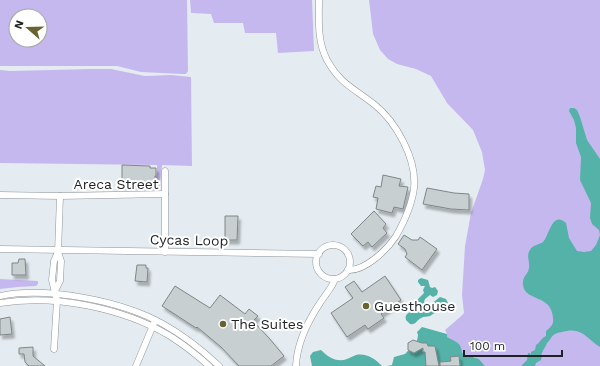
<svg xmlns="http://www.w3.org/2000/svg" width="600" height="366" font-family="'Work Sans',sans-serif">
<defs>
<filter id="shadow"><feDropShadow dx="2.5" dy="4" stdDeviation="1" flood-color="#0004"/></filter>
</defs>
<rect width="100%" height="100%" fill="#e5ecf1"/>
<g fill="#c5b8ef" fill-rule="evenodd">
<path d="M 0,0 L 187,0 L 188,71 L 186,74 L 182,74 L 141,72 L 117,66 L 0,66 ZM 16,16 L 40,16 L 40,40 L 16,40 Z"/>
<polygon points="190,0 312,0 314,51 278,53 276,33 245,33 243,23 214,23 211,14 191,13"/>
<polygon points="369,0 600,0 600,366 485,366 479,359 463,354 461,352 461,348 447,337 447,334 445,330 459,318 464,313 462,295 465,246 471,213 483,179 485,170 482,152 473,130 447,103 431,76 416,69 397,64 388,59 380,50 373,34"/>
<polygon points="92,69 111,69 145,76 171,75 191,77 192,166 162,165 160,185 154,191 151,185 153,185 157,175 157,165 0,163 0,70 10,71"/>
<polygon points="0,279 38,281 38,284 36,286 18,287 0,289"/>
</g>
<g fill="#54b2a8">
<path d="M 570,108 L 574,108 L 577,110 L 580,117 L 587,140 L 600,159 L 600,347 C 588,340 583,328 567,331 C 563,332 559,332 555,334 C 551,336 550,341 547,343 C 545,348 542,351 541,356 L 542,356 L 541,360 L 536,363 L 535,366 L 521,366 L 527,360 L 528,353 L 530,353 L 531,355 L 531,352 L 535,350 L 536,345 C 540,343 541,338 546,336 L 546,331 C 551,327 554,324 553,318 C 552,294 525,302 523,285 C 522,276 528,275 529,268 C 530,262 526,255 530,250 C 532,245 539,245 543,242 C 549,236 552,210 566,223 L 569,238 L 577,251 L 584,252 L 591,251 L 596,245 L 600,235 L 599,230 L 592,224 L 590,218 L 591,203 L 580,180 L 581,157 L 576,143 L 576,128 L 574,120 L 569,111 Z"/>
<path d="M 421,278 L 428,280 L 430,287 L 432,288 L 435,287 L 438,291 L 437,295 L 433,297 L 430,295 L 425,299 L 424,302 L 425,304 L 430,305 L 440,297 L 446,299 L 448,303 C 447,305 432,315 430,316 C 427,317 424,316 421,318 C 416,321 416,325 410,324 L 406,320 C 404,313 410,313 414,309 L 417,300 L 424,293 L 423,290 L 425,286 L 421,286 L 418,282 L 418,280 Z"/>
<path d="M 422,327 L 447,334 L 447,337 C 452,340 460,342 461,348 C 462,350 461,352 463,354 L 479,359 L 485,366 L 387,366 L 392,365 L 394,357 L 405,354 L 417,341 L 418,335 L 417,332 Z"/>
<path d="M 321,350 C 328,357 337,363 347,359 C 350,358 353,356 356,355 C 367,353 375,359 382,366 L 312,366 L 310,356 L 313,352 Z"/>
</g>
<g fill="#c7cfd1" stroke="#7e8688" filter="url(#shadow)">
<polygon points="122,165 150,166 150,168 156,168 156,176 155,176 155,180 153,180 153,184 122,185"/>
<polygon points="383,175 401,179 399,186 408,187 403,209 394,207 392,213 376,209 378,198 373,197 376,186 381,187"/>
<polygon points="427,188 454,193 469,194 469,210 451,209 423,204"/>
<polygon points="374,211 386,224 383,228 387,233 372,247 368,242 363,246 351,234"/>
<polygon points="225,216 238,216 237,240 225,240"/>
<polygon points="404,235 412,240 418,240 420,237 437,249 422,270 405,257 407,254 405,249 398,244"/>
<polygon points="19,259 25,259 26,275 12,275 12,263 18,263"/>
<polygon points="137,265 146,265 146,268 148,268 147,282 135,281"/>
<polygon points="385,276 401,300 381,314 384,318 368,329 365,325 347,337 331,313 353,298 345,287 354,281 362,292"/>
<polygon points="175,286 210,308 220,295 245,314 249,309 258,316 253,321 269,338 284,356 271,366 239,366 221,347 197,327 196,328 162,306"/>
<polygon points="10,317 12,334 0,335 0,319"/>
<polygon points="413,340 422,343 427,343 428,346 435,346 439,366 426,366 425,352 423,352 423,348 414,353 408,350 408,343"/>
<polygon points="33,347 33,356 45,366 29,366 25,362 24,354 19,354 19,348"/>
<polygon points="459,356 460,366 440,366 440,362 451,361 450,357"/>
</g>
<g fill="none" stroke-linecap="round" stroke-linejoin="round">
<g stroke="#8e9499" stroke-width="7">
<g id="street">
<path d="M 319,0 C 319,20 317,41 327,60 C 341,85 354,88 375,105 C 396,122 417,159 414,188 C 412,205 404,222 396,236 C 387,250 365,271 348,270"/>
<polyline points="165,194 165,171"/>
<polyline points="0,195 60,196"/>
<circle cx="333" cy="262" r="17"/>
<polyline points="0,249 319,254"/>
<polyline points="55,291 60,281 61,261 58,252"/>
<path d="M 0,296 C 46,286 122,301 163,324 C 183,335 202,350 219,366"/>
<path d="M 0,303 C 55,294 123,308 170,336 C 184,345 197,355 209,366"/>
<polyline points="54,349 57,301 52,280 54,261 58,252 60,196 165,194 165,252"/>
<polyline points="136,366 154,323"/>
<path d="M 296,366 C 297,343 308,321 320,303 C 325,295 332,288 335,279"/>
</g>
</g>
<use href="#street" stroke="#fff" stroke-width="6"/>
</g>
<g fill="#686430" stroke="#fff" stroke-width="1.5">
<circle cx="366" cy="306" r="4"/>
<circle cx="223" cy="324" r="4"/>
</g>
<g text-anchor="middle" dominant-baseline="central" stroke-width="4" stroke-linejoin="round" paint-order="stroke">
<g font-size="14" fill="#1e2122" stroke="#fff">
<text x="116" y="184">Areca Street</text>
<text transform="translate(189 240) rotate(1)">Cycas Loop</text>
</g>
<g font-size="14" fill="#1e2122" stroke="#fff" text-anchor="start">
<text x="374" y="306">Guesthouse</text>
<text x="231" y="324">The Suites</text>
</g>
</g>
<g transform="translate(28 28) rotate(290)"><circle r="19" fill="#ffffff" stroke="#a5a6a7"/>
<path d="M0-3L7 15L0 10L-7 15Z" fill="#686430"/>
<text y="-6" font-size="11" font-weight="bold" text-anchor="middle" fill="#1e2122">N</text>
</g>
<path d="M464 350v6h98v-6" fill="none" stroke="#1e2122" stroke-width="2"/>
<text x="470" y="350" font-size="12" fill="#1e2122" stroke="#ffffff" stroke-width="3" paint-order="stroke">100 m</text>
</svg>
